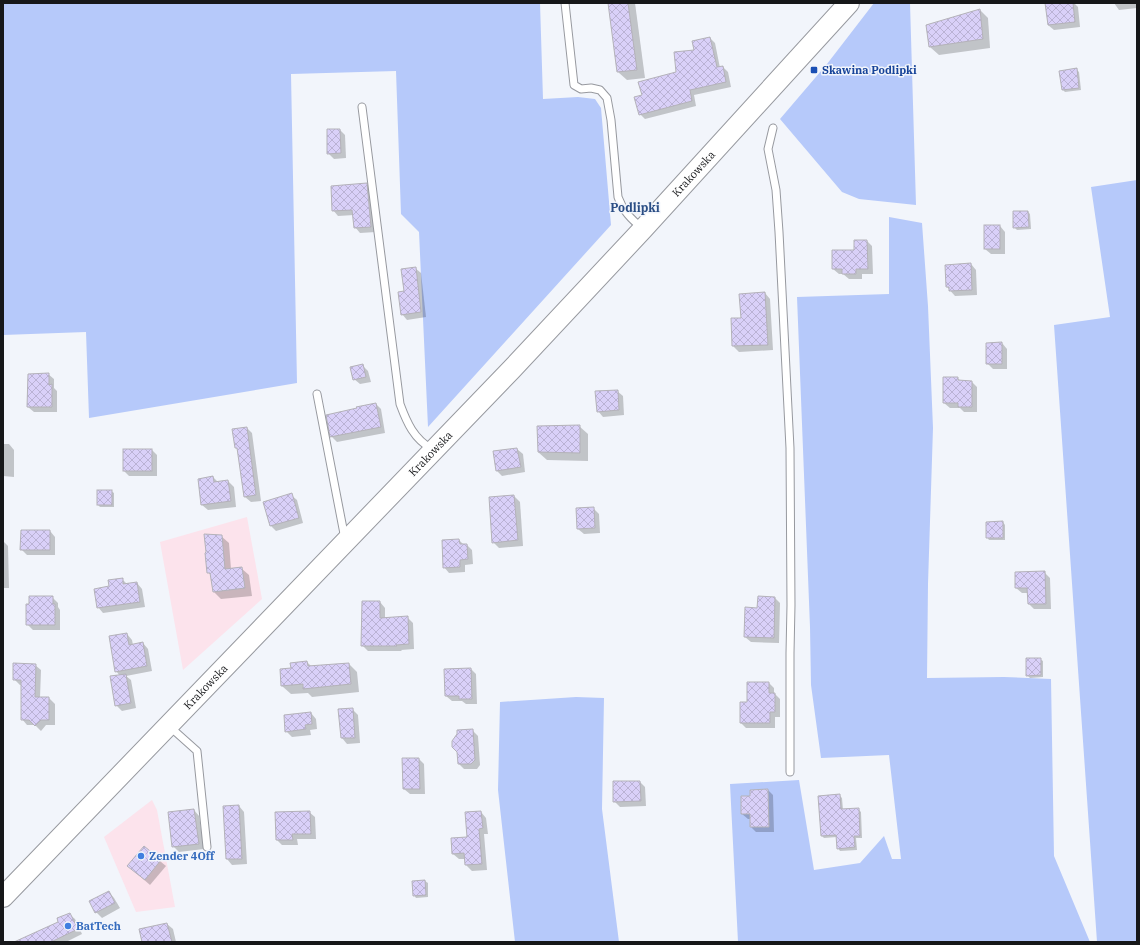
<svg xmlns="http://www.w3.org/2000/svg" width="1140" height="945" font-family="'IBM Plex Serif',serif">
<defs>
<pattern id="building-cross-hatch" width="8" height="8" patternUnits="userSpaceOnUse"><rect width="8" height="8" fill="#d9d0f8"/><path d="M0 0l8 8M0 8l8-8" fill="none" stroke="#bab2d4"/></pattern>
</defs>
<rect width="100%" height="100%" fill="#f2f5fb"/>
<g fill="#fce3ec">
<polygon points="247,517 262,599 183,670 160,542"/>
<polygon points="152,800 157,810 175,907 136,912 104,837"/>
</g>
<g fill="#b6c9fa">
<polygon points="3,3 540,3 543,99 578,97 595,99 601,108 611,225 428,427 419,232 401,214 396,71 291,74 297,383 89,418 86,332 3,335"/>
<polygon points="874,3 910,3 916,205 859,199 842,192 780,119 827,64"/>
<polygon points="1137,180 1137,942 1097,942 1054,325 1110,317 1091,187"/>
<polygon points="889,217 922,223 928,306 933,428 928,584 927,678 1004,677 1051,679 1054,856 1090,942 738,942 730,784 799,780 814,870 860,863 884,836 892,859 901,859 889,755 821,758 811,685 810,627 797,297 889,294"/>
<polygon points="576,697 604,698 602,809 619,942 515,942 498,790 500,702"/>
</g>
<g fill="#0003">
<polygon points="609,3 635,3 645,78 627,80 618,72"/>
<polygon points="1046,3 1074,3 1078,7 1080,27 1054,30 1048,25"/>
<polygon points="1114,3 1137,3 1137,11 1137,8 1119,10"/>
<polygon points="980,10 988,18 990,48 939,55 930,47"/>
<polygon points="710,38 715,43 720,68 723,67 728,72 731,87 694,95 696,106 645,119 640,114 643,95 677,73 696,51"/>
<polygon points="1076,69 1079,72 1081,90 1065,92 1063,90"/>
<polygon points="340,130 345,135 346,158 334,159 328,153"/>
<polygon points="366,184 372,189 376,232 360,233 355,227 354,215 338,216 333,210"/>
<polygon points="1028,212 1030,214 1031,229 1017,230 1014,227"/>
<polygon points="1000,226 1005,232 1005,254 991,254 985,249"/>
<polygon points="867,241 872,246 873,274 862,274 862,279 849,279 843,274 839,274 833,269"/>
<polygon points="971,264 976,270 977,295 955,296 947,287"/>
<polygon points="415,268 421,273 426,317 407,320 402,314 405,292"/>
<polygon points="765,293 770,299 773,350 739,352 733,346 732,319 742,319"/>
<polygon points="1002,343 1007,349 1007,369 993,369 987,363"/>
<polygon points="362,365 368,371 371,382 360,384 354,379"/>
<polygon points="48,374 54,379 54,388 57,391 57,412 34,412 28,407"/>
<polygon points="957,378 961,381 972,382 977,387 977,412 964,412 960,408 950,408 944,403"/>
<polygon points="617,391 623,396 624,415 603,417 598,411"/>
<polygon points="376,404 381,409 385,433 337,442 331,436"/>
<polygon points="579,426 588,434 588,461 547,460 538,452 538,427"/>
<polygon points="247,428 252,433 261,501 251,502 245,497 239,451 236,448"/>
<polygon points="3,444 9,444 14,450 14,477 3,476"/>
<polygon points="517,449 523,454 525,472 502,476 497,471"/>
<polygon points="152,450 157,455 157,476 129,476 124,471"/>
<polygon points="213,477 218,482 228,481 234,487 236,507 208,510 202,505 199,479"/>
<polygon points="111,491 114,493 114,507 100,507 98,505"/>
<polygon points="291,495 297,500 303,523 276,531 271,526"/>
<polygon points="514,496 520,502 523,546 499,548 493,542"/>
<polygon points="593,508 599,514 600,533 584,534 578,529"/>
<polygon points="1003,522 1005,525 1005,540 989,540 987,537"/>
<polygon points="50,531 55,537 55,555 27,555 21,549"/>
<polygon points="221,536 229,543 231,569 241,568 249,575 252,596 221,599 214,592 211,575 208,572"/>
<polygon points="459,540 464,545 467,545 472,550 473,564 465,565 465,572 449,573 444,567"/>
<polygon points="3,541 8,546 9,588 3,588"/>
<polygon points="1044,572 1050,578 1051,609 1034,609 1029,604 1028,593 1022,593 1016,588"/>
<polygon points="122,579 128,585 137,583 142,589 145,607 103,613 98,607 110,587"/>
<polygon points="52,597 58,603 58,607 60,610 60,630 33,630 27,624"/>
<polygon points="775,598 780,603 779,643 751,642 745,637 758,609"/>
<polygon points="380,602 385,608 385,618 407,617 413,623 414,649 401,650 402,651 368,651 362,645"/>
<polygon points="127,634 132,640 133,645 143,643 148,649 152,671 126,676 131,680 136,708 122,711 116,705 120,676 116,671"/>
<polygon points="1040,659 1043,661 1043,677 1030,678 1027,675"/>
<polygon points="307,662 312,667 349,664 357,672 359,692 312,697 308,693 291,694 282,686"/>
<polygon points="35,665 41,670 40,698 49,698 55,704 55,725 46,725 41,731 35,725 27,725 22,719 22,685 20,685 14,679"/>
<polygon points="471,669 476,674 477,704 466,704 462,701 452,701 446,696"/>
<polygon points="769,683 774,688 774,693 780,699 780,717 775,717 775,728 746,728 741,723 741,703 748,703"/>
<polygon points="352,709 358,715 360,743 347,744 342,738 340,710"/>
<polygon points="311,713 316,719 317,729 310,730 311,735 292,737 286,731"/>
<polygon points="472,730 478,736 480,765 477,769 464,769 459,764"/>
<polygon points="419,759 424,764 425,794 410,794 404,789"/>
<polygon points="640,782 645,787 646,806 620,807 614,801"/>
<polygon points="768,790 773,795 774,832 756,832 751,827 751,819 748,819 742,814 751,797"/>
<polygon points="840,796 842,798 843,810 858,809 861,812 862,838 856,838 857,850 840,851 838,848 837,837 824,838 822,836"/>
<polygon points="239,806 244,812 247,864 232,865 227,859 224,807"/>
<polygon points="194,810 199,816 204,849 179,852 173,846"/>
<polygon points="309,812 315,817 316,839 297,839 298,845 282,845 277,840"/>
<polygon points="481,812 486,818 488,834 484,834 487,870 472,871 466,865 466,859 459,859 453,854 468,838"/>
<polygon points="144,848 166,866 150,885 134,871"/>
<polygon points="413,881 425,881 428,883 428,897 416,898 414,895"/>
<polygon points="109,892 114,898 120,908 102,918 96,912"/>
<polygon points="69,914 75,919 82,934 66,942 25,942 60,923"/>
<polygon points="167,924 173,929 176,942 143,942"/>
</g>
<g fill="url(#building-cross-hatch)" stroke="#b4b2b9">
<polygon points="608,3 628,3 637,70 617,72"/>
<polygon points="1045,3 1073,3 1075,22 1048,25"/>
<polygon points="980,9 983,39 929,47 926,25"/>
<polygon points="710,37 717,67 723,66 726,82 690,90 692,101 639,115 634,97 642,95 638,82 676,72 674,52 694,50 692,41"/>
<polygon points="1077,68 1079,88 1062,90 1059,71"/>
<polygon points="327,129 340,129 341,153 327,154"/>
<polygon points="367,183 371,227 354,228 352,210 332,211 331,186"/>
<polygon points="1013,211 1028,211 1029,227 1013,228"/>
<rect x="984" y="225" width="16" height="24"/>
<polygon points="854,240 867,240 868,269 856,269 856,274 842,274 842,269 832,269 832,250 854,250"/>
<polygon points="971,263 972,290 949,291 949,287 946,287 945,265"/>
<polygon points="416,267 421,312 401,315 398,292 404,291 401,269"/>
<polygon points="765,292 768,345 732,346 731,318 741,318 739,294"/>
<polygon points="1002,342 1002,364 986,364 986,343"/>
<polygon points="363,364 366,377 353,380 350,367"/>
<polygon points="49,373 49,385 52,384 52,407 27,407 28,374"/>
<polygon points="943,377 958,377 958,380 972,381 972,407 958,407 958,403 943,403"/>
<polygon points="618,390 619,410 597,412 595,391"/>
<polygon points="376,403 381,427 330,437 326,415 357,408 356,407"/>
<polygon points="580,425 580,453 538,452 537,426"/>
<polygon points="247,427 256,495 244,497 237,448 235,448 232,429"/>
<polygon points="517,448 521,467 496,471 493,451"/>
<rect x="123" y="449" width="29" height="22"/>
<polygon points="213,476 214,482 228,480 231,501 201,505 198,479"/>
<rect x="97" y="490" width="15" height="15"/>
<polygon points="292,493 299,518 270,526 263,502"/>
<polygon points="514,495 518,540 492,543 489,497"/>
<polygon points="594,507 595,528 577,529 576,508"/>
<polygon points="1003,521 1003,538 986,538 986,522"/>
<polygon points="21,530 50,530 50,550 20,550"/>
<polygon points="204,534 222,535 225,569 242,567 245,588 213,592 210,573 207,573 205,553 206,552"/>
<polygon points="459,539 460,544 467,544 468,559 460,560 460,567 443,568 442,540"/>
<polygon points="1045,571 1046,604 1028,604 1027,588 1015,588 1015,572"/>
<polygon points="123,578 123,584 137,582 140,602 97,608 94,589 109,586 108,580"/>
<polygon points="29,596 53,596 53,604 55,604 55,625 26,625 26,604 29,604"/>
<polygon points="758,596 775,597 774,638 744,637 745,607 757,608"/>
<polygon points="362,601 380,601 380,618 408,616 409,644 396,645 397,646 361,646"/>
<polygon points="127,633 129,645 143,642 147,666 115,672 109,636"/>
<polygon points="1026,658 1041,658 1041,675 1026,676"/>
<polygon points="307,661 308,666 349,663 351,684 303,689 303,684 281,686 280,669 291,668 290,663"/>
<polygon points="13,663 36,664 35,697 49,697 49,720 41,720 35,726 29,720 21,720 21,680 13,680"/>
<polygon points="471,668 472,699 459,699 459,696 445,696 444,669"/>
<polygon points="126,674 131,703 115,706 110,676"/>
<polygon points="747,682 769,682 769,693 775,693 775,712 770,712 770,723 740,723 740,702 747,702"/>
<polygon points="353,708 355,738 341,738 338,709"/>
<polygon points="311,712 312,724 305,725 306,729 285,732 284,715"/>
<polygon points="473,729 475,760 471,764 458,764 457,752 452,747 452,741 457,734 457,730"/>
<polygon points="402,758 419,758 420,789 403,789"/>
<polygon points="613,781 640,781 641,801 613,802"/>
<polygon points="768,789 769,827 750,827 750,814 741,814 741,796 750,796 750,790"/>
<polygon points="840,794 841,809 859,808 860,836 854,836 855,847 837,849 836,835 821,836 818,796"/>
<polygon points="239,805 242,859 226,859 223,806"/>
<polygon points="194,809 199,844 172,847 168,812"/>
<polygon points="310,811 311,834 292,834 293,840 276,840 275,812"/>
<polygon points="481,811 483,828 479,829 482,864 465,865 464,853 452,854 451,838 467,837 465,812"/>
<polygon points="144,846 161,860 145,880 127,866"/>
<polygon points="425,880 426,895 413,896 412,881"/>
<polygon points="109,891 115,903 95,913 89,901"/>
<polygon points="70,913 78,929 51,942 14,942 58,922 57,918"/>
<polygon points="167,923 172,942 142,942 139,929"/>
</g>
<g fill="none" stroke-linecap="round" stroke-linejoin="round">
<g stroke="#97999f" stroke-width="9">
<g id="lane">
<path d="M 565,3 L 574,85 L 581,89 L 591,88 L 600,90 L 607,98 L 611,120 L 618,197 C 623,211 631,219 642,228"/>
<path d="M 362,107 L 400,404 C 407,423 414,439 432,449"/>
<polyline points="773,128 768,149 776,190 779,232 790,448 791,605 790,653 790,772"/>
<polyline points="317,394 345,539"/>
<polyline points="169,726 197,751 207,847"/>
</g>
</g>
<g stroke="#97999f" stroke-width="22">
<g id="secondary">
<path id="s1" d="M 3,897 L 511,370 L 643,229 L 849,3"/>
</g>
</g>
<use href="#lane" stroke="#fff" stroke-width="7"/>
<use href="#secondary" stroke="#fff" stroke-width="20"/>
</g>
<rect fill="#1a4fb4" stroke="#f2f5fb" stroke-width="1.5" x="810" y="66" width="8" height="8" rx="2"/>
<g fill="#3f7fe0" stroke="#f2f5fb" stroke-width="1.5">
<circle cx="141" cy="856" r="4"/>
<circle cx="68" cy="926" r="4"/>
</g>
<g text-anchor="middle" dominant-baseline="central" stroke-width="3" stroke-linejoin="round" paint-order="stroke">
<g font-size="11" font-weight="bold" fill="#164399" stroke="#f2f5fb" text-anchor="start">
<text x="822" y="70">Skawina Podlipki</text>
</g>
<g font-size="11" fill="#161719" stroke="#f2f5fb">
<text stroke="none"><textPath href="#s1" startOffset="1000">Krakowska</textPath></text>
<text stroke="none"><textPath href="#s1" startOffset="616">Krakowska</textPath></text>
<text stroke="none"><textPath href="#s1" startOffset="292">Krakowska</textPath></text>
</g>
<g font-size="11" font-weight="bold" fill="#366cbe" stroke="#f2f5fb" text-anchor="start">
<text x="149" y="856">Zender 4Off</text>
<text x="76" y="926">BatTech</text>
</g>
<g font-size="12" font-weight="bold" fill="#2b4e85" stroke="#f2f5fb">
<text x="635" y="207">Podlipki</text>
</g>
</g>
<rect width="1140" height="945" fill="none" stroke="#161719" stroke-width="8"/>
</svg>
